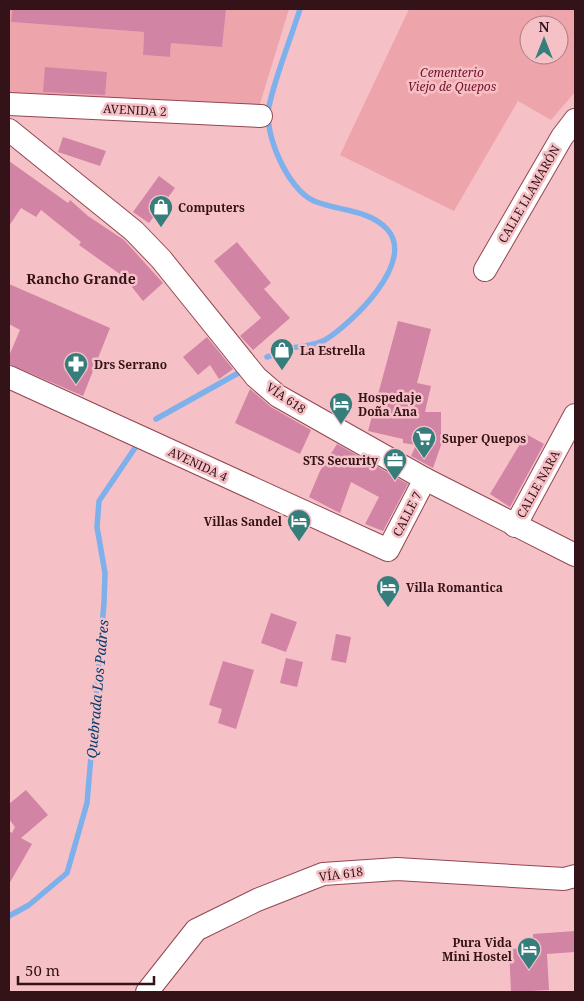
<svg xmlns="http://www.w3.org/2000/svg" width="584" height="1001" font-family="'Noto Serif',serif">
<rect width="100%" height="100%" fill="#f6c1c6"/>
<g fill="#eea4ab" fill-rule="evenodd">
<polygon points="9,9 12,9 11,22 144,32 143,55 170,57 174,9 289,9 259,107 9,98"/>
<path d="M 409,9 L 575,9 L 575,92 L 551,120 L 518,101 L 454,211 L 340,155 ZM 529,25 L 559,25 L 559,55 L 529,55 Z"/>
</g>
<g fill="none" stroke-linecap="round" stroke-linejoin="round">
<g stroke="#7eb0ec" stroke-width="5.5">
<path d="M 267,357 C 274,355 281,351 288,349 C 300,345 313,347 325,340 C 351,324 417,262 387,229 C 368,209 338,211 314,201 C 288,190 263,133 269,106 C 276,74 290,41 300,9"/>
<polyline points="156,419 242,371"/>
<polyline points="9,916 29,905 67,873 87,803 104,603 105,573 97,527 99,501 139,442"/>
</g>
</g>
<g fill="#d184a4">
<polygon points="12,9 226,9 222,47 171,43 170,57 143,55 144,32 11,22"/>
<polygon points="45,67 107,72 105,95 43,92"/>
<polygon points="63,137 106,151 100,166 58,152"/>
<polygon points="9,161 68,203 70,200 88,216 124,240 163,283 143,301 124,277 79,245 81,242 41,210 36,217 21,208 9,226"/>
<polygon points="159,176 175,188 149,223 133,212"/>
<polygon points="237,242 271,283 264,289 290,318 253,350 240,336 261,318 214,261"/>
<polygon points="9,284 110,328 83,396 9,364 9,356 20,330 9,324"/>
<polygon points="398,321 431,329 417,383 431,386 425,412 441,412 441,445 433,468 411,456 416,445 403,443 403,439 368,431"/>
<polygon points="207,337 233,369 219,379 210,365 198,375 183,357"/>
<polygon points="250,389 271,407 311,430 300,454 235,423"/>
<polygon points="526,434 544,444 510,507 490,494"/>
<polygon points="337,444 408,484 383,531 365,524 379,497 351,482 340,513 309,497 320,471"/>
<polygon points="271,613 297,622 286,652 261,643"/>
<polygon points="336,634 351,637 346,663 331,660"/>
<polygon points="286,658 303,662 297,687 280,683"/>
<polygon points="223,661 254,670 236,729 218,723 222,709 209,705"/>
<polygon points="26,790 48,815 21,838 32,844 9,884 9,831 12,833 15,827 9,819 9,804"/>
<polygon points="575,931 575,952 547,954 549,990 511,992 509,949 533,948 533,934"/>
</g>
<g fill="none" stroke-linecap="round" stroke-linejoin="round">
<g stroke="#924751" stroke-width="24">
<g id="minor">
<polyline points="9,104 261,116"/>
<polyline points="9,130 134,231 161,259 256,377 278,396 425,479 575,555"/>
<polyline points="485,270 562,137 575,120"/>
<polyline points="9,377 388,550 425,479"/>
<polyline points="515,526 575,415"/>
<polyline points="147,992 196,930 257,900 323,874 397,869 564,879 575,876"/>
</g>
</g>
<use href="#minor" stroke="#fff" stroke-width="22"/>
</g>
<defs>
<g id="shop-pin" transform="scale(1.25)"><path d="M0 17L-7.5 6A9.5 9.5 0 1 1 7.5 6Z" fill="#357e7c" stroke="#f6c1c6"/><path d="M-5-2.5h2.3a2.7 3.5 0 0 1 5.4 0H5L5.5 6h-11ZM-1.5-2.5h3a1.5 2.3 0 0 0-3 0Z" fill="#fff"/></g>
<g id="pharmacy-pin" transform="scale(1.25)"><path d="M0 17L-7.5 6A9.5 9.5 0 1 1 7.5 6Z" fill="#357e7c" stroke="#f6c1c6"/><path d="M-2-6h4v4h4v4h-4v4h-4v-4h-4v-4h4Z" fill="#fff"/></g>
<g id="hotel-pin" transform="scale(1.25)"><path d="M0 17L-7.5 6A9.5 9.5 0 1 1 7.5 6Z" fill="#357e7c" stroke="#f6c1c6"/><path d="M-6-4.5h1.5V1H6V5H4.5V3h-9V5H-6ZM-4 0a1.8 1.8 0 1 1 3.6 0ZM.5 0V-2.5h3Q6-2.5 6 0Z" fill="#fff"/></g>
<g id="supermarket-pin" transform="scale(1.25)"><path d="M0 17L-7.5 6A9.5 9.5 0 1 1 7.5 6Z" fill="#357e7c" stroke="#f6c1c6"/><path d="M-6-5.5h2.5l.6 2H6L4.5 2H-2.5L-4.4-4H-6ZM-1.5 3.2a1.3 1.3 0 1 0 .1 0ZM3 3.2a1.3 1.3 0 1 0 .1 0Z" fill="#fff"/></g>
<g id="office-pin" transform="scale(1.25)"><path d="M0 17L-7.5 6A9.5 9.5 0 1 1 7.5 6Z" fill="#357e7c" stroke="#f6c1c6"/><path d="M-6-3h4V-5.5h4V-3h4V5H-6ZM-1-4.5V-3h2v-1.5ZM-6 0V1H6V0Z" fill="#fff"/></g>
</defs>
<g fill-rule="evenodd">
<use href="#shop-pin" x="161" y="207"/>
<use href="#shop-pin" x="282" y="350"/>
<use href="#pharmacy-pin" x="76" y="364"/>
<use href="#hotel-pin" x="341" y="404"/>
<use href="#supermarket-pin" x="424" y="438"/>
<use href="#office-pin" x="395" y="460"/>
<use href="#hotel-pin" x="299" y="521"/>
<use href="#hotel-pin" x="388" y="587"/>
<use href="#hotel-pin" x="529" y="949"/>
</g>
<g text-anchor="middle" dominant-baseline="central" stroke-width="5" stroke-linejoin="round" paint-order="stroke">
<g font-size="12" font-style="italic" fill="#731029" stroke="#f6c1c6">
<text x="452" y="72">Cementerio<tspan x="452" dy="14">Viejo de Quepos</tspan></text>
</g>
<g font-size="12" fill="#331318" stroke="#f6c1c6">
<text transform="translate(135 110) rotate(3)">AVENIDA 2</text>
<text transform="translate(529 194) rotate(-60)">CALLE LLAMARÓN</text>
<text transform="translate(286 398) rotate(34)">VÍA 618</text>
<text transform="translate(198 464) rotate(25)">AVENIDA 4</text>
<text transform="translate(538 484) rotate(-61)">CALLE NARA</text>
<text transform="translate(407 514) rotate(-63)">CALLE 7</text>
<text transform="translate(341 874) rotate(-7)">VÍA 618</text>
</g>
<g font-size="12" font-weight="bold" fill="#331318" stroke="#f6c1c6" text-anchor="start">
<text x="178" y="207">Computers</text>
<text x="300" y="350">La Estrella</text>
<text x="94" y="364">Drs Serrano</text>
<text x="358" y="397">Hospedaje<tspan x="358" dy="14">Doña Ana</tspan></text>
<text x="442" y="438">Super Quepos</text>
<text x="378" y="460" text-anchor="end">STS Security</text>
<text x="282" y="521" text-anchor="end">Villas Sandel</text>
<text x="406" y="587">Villa Romantica</text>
<text x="512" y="942" text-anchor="end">Pura Vida<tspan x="512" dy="14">Mini Hostel</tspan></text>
</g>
<g font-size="14" font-weight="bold" fill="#331318" stroke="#f6c1c6">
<text x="81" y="278">Rancho Grande</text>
</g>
<g font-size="14" font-style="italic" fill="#063d72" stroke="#f6c1c6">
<text transform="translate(97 689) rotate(-85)">Quebrada Los Padres</text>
</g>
</g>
<rect width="584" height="1001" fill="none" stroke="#331318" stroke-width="20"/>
<g transform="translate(544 40)"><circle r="24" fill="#f6c1c6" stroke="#a87b80"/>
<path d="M0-4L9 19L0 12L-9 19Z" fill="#357e7c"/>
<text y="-8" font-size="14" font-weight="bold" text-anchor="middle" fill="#331318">N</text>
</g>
<path d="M18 976v8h136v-8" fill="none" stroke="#331318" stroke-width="2.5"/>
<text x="25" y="976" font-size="15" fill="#331318" stroke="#f6c1c6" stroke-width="4" paint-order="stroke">50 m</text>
</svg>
